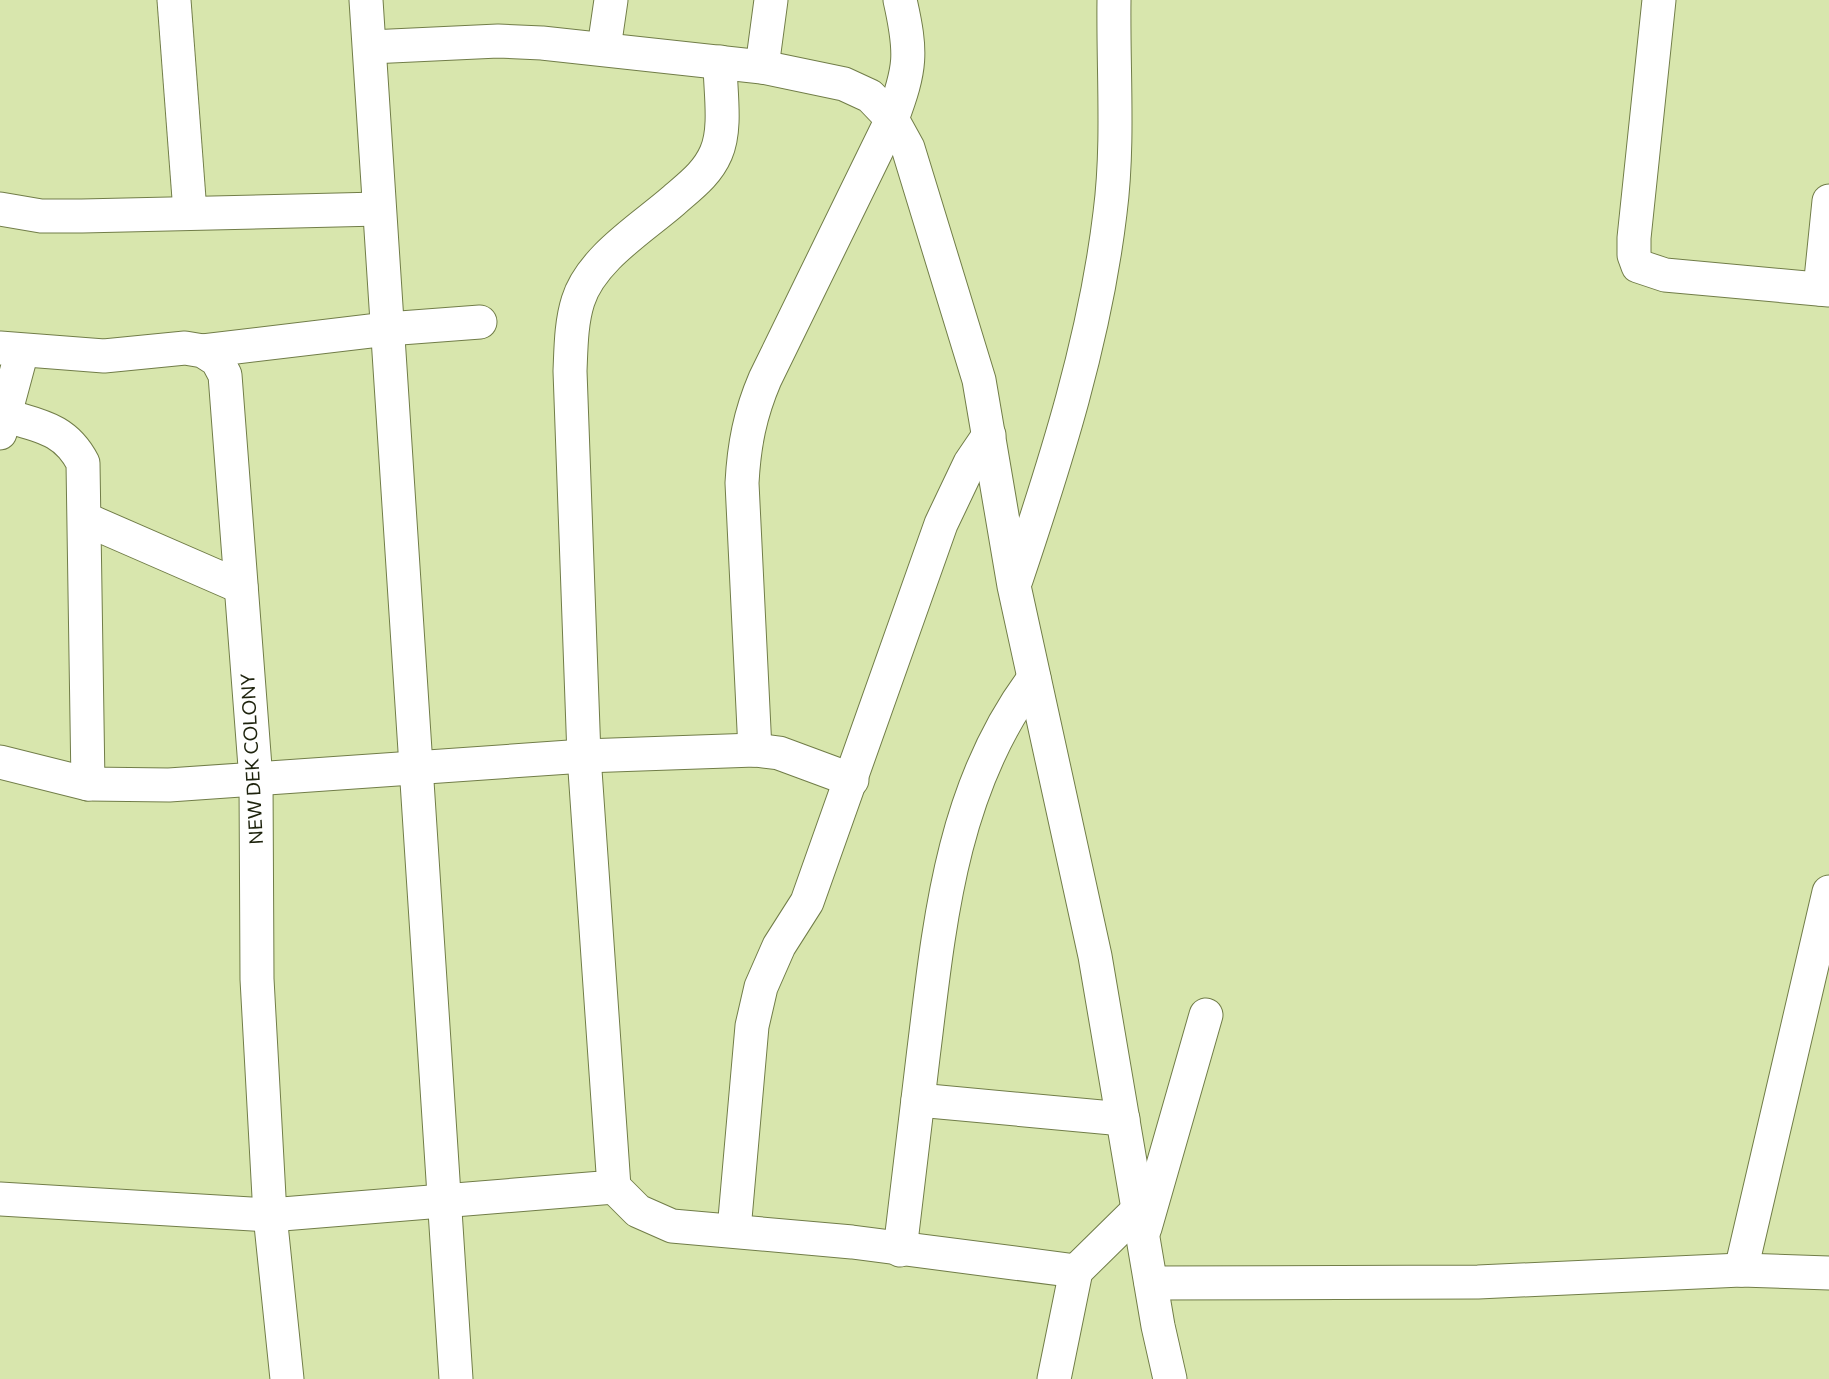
<svg xmlns="http://www.w3.org/2000/svg" width="1829" height="1379" font-family="Commissioner,sans-serif">
<rect width="100%" height="100%" fill="#d8e6ad"/>
<g fill="none" stroke-linecap="round" stroke-linejoin="round">
<g stroke="#717d48" stroke-width="35">
<g id="minor">
<polyline points="174,0 190,212"/>
<polyline points="366,0 456,1379"/>
<polyline points="1659,0 1634,238 1634,255 1638,266 1665,275 1829,290"/>
<polyline points="370,47 498,41 542,43 762,67 844,84 870,96 892,119 908,148 979,380 1014,586 1095,956 1158,1326 1170,1379"/>
<polyline points="604,48 611,0"/>
<polyline points="762,67 771,0"/>
<polyline points="0,209 41,216 82,216 379,209"/>
<polyline points="1820,289 1829,201"/>
<polyline points="0,348 104,356 185,348 203,351 217,360 225,375 256,780 257,979 270,1215 287,1379"/>
<polyline points="203,351 387,329 480,322"/>
<path d="M 4,415 C 39,426 65,428 83,463 L 88,784"/>
<polyline points="0,433 22,351"/>
<polyline points="85,519 241,587"/>
<path d="M 1016,580 C 1056,461 1095,339 1110,213 C 1119,144 1113,70 1114,0"/>
<path d="M 755,750 L 742,483 C 744,445 750,414 765,379 L 892,119 C 911,68 912,53 900,0"/>
<polyline points="0,762 88,784 169,785 584,756 755,750 779,753 852,780"/>
<polyline points="918,1100 1123,1119"/>
<polyline points="614,1187 638,1211 672,1226 852,1242 1076,1271"/>
<path d="M 0,1199 L 270,1215 L 614,1187 L 584,756 L 570,371 C 571,348 571,323 578,301 C 591,259 642,228 673,201 C 690,186 707,174 716,153 C 727,128 720,90 720,62"/>
<polyline points="1145,1228 1206,1015"/>
<polyline points="734,1230 752,1026 761,987 779,946 807,902 941,524 970,463 989,435"/>
<path d="M 900,1250 C 909,1177 917,1105 926,1033 C 941,907 956,782 1034,678"/>
<polyline points="1741,1270 1829,892"/>
<polyline points="1151,1283 1478,1282 1741,1270 1829,1273"/>
<polyline points="1054,1379 1076,1271 1138,1210"/>
</g>
</g>
<use href="#minor" stroke="#fff" stroke-width="33"/>
</g>
<g text-anchor="middle" dominant-baseline="central" stroke-width="5" stroke-linejoin="round" paint-order="stroke">
<g font-size="19" fill="#1e230d" stroke="#fff">
<text transform="translate(251 759) rotate(-93)">NEW DEK COLONY</text>
</g>
</g>
</svg>
